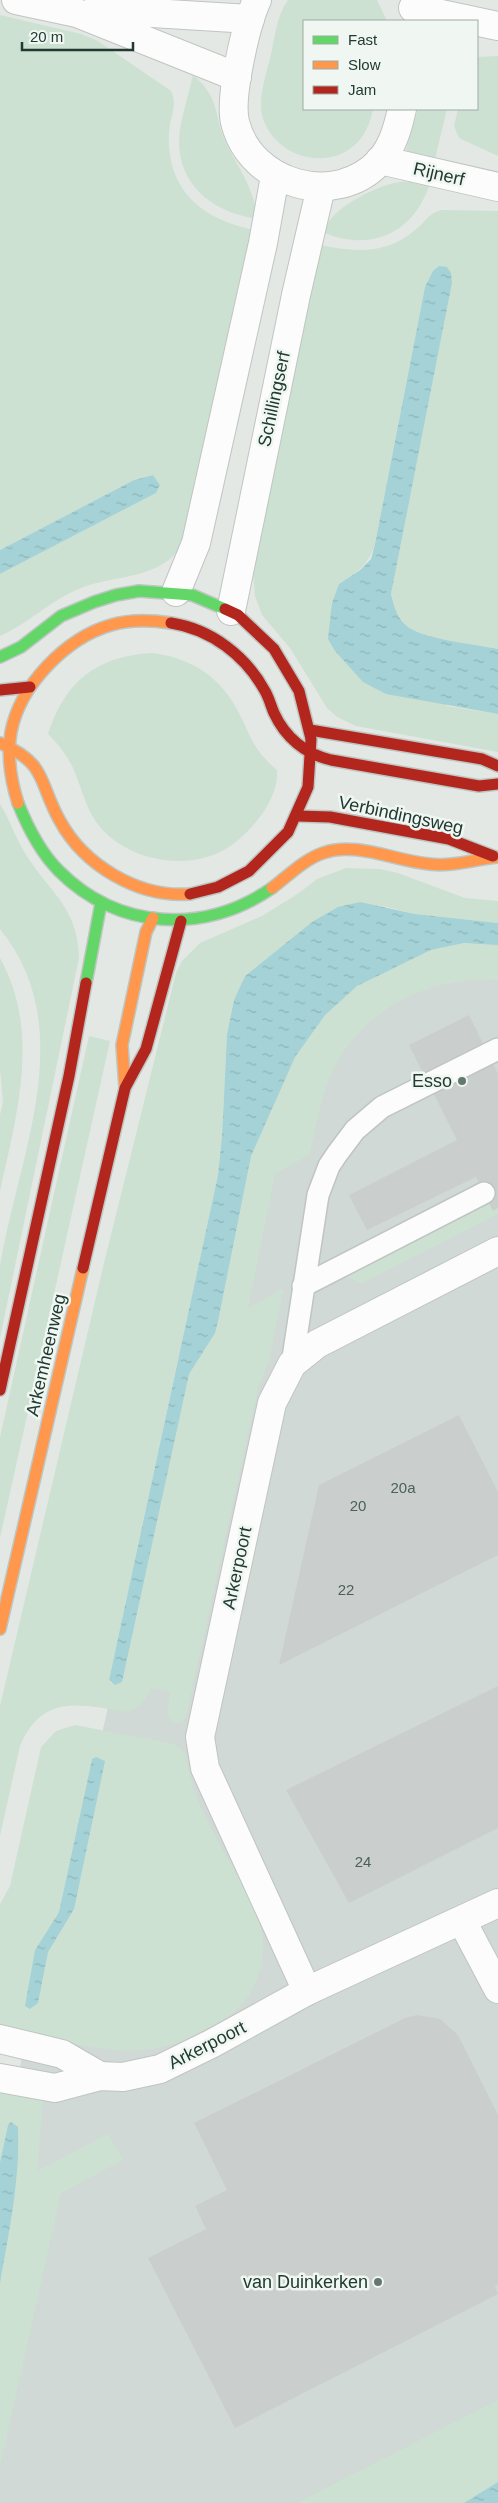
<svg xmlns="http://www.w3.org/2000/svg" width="498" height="2503" font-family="Arial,sans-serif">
<defs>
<pattern id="water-ripples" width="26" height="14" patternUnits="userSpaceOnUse" patternTransform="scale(1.25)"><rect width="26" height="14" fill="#a4d2d6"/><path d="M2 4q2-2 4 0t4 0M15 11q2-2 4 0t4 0" fill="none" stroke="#8db5b8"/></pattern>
</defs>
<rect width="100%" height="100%" fill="#e3e8e5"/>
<polygon fill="#d0d9d5" points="498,935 498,2503 0,2503 0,2199 29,2010 71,1872 238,1126 260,1011"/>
<g fill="#cce1d1" fill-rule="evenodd">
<path d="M 288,0 L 377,0 L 387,21 L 304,21 L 304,109 L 373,109 C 371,119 368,128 362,137 C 334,175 273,159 262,115 C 258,95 267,73 271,54 C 275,36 277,15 288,0 Z"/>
<path d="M 0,15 L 81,34 L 98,41 L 171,91 C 178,105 170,117 169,132 C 166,190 201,219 254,230 C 239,303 223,376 208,449 C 203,471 191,535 178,551 C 153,580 114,575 81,588 C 51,600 29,623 0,636 L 0,574 L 156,493 L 160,485 L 153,475 L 134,480 L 0,550 Z"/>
<polygon points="498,56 498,156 459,138 454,126 458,109 477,109 477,57"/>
<path d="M 193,75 C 221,98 213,115 226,143 C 239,170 251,182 257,214 L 252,218 C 206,210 173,178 180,129 C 183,111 189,93 193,75 Z"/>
<polygon points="418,109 447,109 435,159 409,153 406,150"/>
<path d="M 425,180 L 429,183 L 429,186 C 413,233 371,252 325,233 C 325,211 375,187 394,183 C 404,181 415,181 425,180 Z"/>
<path d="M 442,210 L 498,211 L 498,649 C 475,644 427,640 408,627 C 397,619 394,606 391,593 L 452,283 L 425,287 L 375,544 C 368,566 357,572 339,584 L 447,706 L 498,714 L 498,752 L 356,726 L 337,717 L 327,708 L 290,648 L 262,615 L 255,596 L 252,558 L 320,245 C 355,252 386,255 415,230 C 426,222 428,213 442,210 Z"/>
<path d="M 152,653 C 192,658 221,677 239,713 C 252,738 253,750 277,770 C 279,797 257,824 237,841 C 197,876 120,863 93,817 C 86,805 82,791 77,778 C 71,760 61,747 48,734 C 65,681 97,656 152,653 Z"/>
<path d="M 0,804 C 10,820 15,837 25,853 C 49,893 78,906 79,958 L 0,1338 C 0,1315 0,1288 0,1266 C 18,1156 81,1029 0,929 Z"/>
<path d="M 346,868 L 380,869 L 398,873 L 465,898 L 498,901 L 498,923 L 415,914 L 383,906 L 312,922 L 245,976 L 234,1000 L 227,1034 L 222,1136 L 218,1175 L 109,1680 L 111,1683 L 122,1682 L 189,1374 L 215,1333 L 218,1321 L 251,1156 L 295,1057 L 325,1015 L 357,986 L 431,950 L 464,943 L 498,945 L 498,980 C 426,975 352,1014 327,1084 C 319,1107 315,1132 309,1155 L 275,1174 L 248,1308 L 282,1289 L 283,1291 L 269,1360 L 258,1388 L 186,1717 L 182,1722 L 174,1723 L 167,1715 L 170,1692 L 151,1688 C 147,1700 138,1710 125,1712 C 79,1704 42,1694 20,1746 L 0,1836 L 0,1706 L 104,1263 L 176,973 L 182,961 L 200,943 L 262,916 L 299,893 L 317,879 Z"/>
<path d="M 0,958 C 41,1032 17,1113 0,1191 L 0,1115 L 3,1102 L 0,1070 Z"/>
<polygon points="89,1036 110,1041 0,1538 0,1437"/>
<polygon points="489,1202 493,1210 498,1208 498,1214 362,1283 347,1277 347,1274"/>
<path d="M 75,1725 L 174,1744 L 186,1754 C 192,1814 237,1864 258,1919 C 271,1953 258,1996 228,2017 C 217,2025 203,2030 191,2036 C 147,2059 104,2050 58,2040 C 38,2036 19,2033 0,2024 L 0,1904 L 10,1886 L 41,1747 L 56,1731 ZM 92,1759 L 105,1761 L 74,1909 L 48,1952 L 35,1950 L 59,1912 Z"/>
<polygon points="0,2092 43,2099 37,2171 108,2134 123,2160 61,2193 0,2467 0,2283 12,2213 19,2156 8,2125 0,2162"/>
<polygon points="498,2400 498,2482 464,2503 297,2503"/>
</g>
<g fill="url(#water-ripples)">
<path d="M 439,266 L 447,267 L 451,273 L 452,283 L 391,594 C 394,606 397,619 408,627 C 427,640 475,644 498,649 L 498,714 L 386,694 L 363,682 L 335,651 L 328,639 L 332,603 L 339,584 L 360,570 L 371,559 L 375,544 L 425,287 L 433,271 Z"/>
<polygon points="153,475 160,485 156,493 0,574 0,550 134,480"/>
<polygon points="360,902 415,914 498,923 498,945 464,943 431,950 357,986 325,1015 295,1057 251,1156 218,1321 215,1333 189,1374 122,1682 115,1685 109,1680 218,1175 222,1136 227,1034 234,1000 245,976 312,922 338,907"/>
<polygon points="96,1757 105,1761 74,1909 48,1952 38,2003 30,2009 25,2006 35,1950 59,1912 92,1759"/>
<path d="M 11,2122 L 18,2127 C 20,2180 9,2231 0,2283 L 0,2162 L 8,2125 Z"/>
<polygon points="498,2482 498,2503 464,2503"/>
</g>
<g fill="#cacfcd">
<polygon points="469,1015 498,1074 498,1208 493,1211 476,1177 367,1230 349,1195 457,1140 409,1045"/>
<polygon points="459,1415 498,1492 498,1555 279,1665 319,1485"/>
<polygon points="498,1686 498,1828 349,1903 286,1790"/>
<polygon points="417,2015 440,2019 458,2035 498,2115 498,2284 495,2286 498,2294 235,2428 148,2258 206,2229 195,2206 227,2190 194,2123 405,2018"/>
</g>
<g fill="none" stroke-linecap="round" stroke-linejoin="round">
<g stroke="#c0c5c2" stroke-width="24">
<g id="lane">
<polyline points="303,1286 484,1193"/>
<polyline points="292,1364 318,1195 329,1166 337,1154 355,1130 382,1107 498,1049"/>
</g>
</g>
<g stroke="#c0c5c2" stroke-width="30">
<g id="street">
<polyline points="16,0 77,13 237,77"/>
<path d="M 257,0 C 246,24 229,97 235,122 C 250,185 336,209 380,161 C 393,146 398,127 402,109"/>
<polyline points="413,8 498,26"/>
<polyline points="91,13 152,13 250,19"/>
<polyline points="380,160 498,187"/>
<polyline points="176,592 196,543 263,243 275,176"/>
<polyline points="231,611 296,295 321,187"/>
<polyline points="462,1921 498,1989"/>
<polyline points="307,1991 205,1768 200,1737 272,1403 292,1364 317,1344 498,1251"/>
<polyline points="0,2039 62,2054 100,2076"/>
<polyline points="0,2078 55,2088 100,2076 123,2077 160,2069 211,2044 307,1991 498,1903"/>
</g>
</g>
<g stroke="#bec6c2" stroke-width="14">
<g id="fast">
<polyline points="0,657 21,647 61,616 94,602 116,595 139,591 192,595 225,609"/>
<path d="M 18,803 C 28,828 40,852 59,871 C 118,930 204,935 272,888"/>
<polyline points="86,983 101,903"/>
</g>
</g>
<g stroke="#bec6c2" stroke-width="14">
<g id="slow">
<path d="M 0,743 C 48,764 38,782 60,821 C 84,865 138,898 190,894"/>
<path d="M 18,803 C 11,781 7,755 11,732 C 20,685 66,638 111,625 C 131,619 151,620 171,623"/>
<path d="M 272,888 C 288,876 303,860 323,853 C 356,841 395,861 429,864 C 453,867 475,859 498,857"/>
<polyline points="125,1088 122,1045 146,932 153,918"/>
<polyline points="0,1629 83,1268"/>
</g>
</g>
<g stroke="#bec6c2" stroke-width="14">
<g id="jam">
<path d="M 171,623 C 211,629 246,656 265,691 C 269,698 271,706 274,713 C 285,737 305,754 331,760 L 479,786 L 498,784"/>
<polyline points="0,690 30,687"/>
<polyline points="310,730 482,759 498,766"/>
<polyline points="298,816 330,817 449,839 493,856"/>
<polyline points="190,894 218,887 249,871 288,832 308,787 311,739 299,691 274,649 238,615 225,609"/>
<polyline points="83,1268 125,1088 146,1049 181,921"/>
<polyline points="0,1390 69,1076 86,983"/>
</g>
</g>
<use href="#lane" stroke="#fbfcfb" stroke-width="21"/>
<use href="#street" stroke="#fbfcfb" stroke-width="28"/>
<use href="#fast" stroke="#63d668" stroke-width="11"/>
<use href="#slow" stroke="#ff974d" stroke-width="11"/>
<use href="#jam" stroke="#b3261e" stroke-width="11"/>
</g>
<g fill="#657771" stroke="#f0f7f3" stroke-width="2">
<circle cx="462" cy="1081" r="5"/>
<circle cx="378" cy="2282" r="5"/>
</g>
<g text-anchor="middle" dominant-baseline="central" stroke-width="5" stroke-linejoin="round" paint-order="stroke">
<g font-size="15" fill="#4c605a">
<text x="403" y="1487">20a</text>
<text x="358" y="1505">20</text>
<text x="346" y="1589">22</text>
<text x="363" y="1861">24</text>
</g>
<g font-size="18" fill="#213a32" stroke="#f0f7f3">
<text transform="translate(439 174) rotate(13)">Rijnerf</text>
<text transform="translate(274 399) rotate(-78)">Schillingserf</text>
<text transform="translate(401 815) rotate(12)">Verbindingsweg</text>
<text transform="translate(46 1355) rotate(-77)">Arkemheenweg</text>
<text transform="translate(237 1568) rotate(-78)">Arkerpoort</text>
<text transform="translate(207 2045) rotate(-27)">Arkerpoort</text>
</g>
<g font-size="18" fill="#213a32" stroke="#f0f7f3" text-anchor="end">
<text x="452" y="1081">Esso</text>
<text x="368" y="2282">van Duinkerken</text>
</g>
</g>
<rect x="303" y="20" width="175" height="90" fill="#f0f7f3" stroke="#9daba6"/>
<rect x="313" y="36" width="25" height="8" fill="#63d668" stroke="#9daba6"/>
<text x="348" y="45" font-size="15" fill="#213a32">Fast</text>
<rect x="313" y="61" width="25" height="8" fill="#ff974d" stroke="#9daba6"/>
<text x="348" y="70" font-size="15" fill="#213a32">Slow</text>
<rect x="313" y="86" width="25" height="8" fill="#b3261e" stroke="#9daba6"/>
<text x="348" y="95" font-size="15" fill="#213a32">Jam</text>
<path d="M22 42v8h111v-8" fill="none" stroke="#213a32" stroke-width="2.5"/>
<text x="30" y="42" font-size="15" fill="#213a32" stroke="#f0f7f3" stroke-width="4" paint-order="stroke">20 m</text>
</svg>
